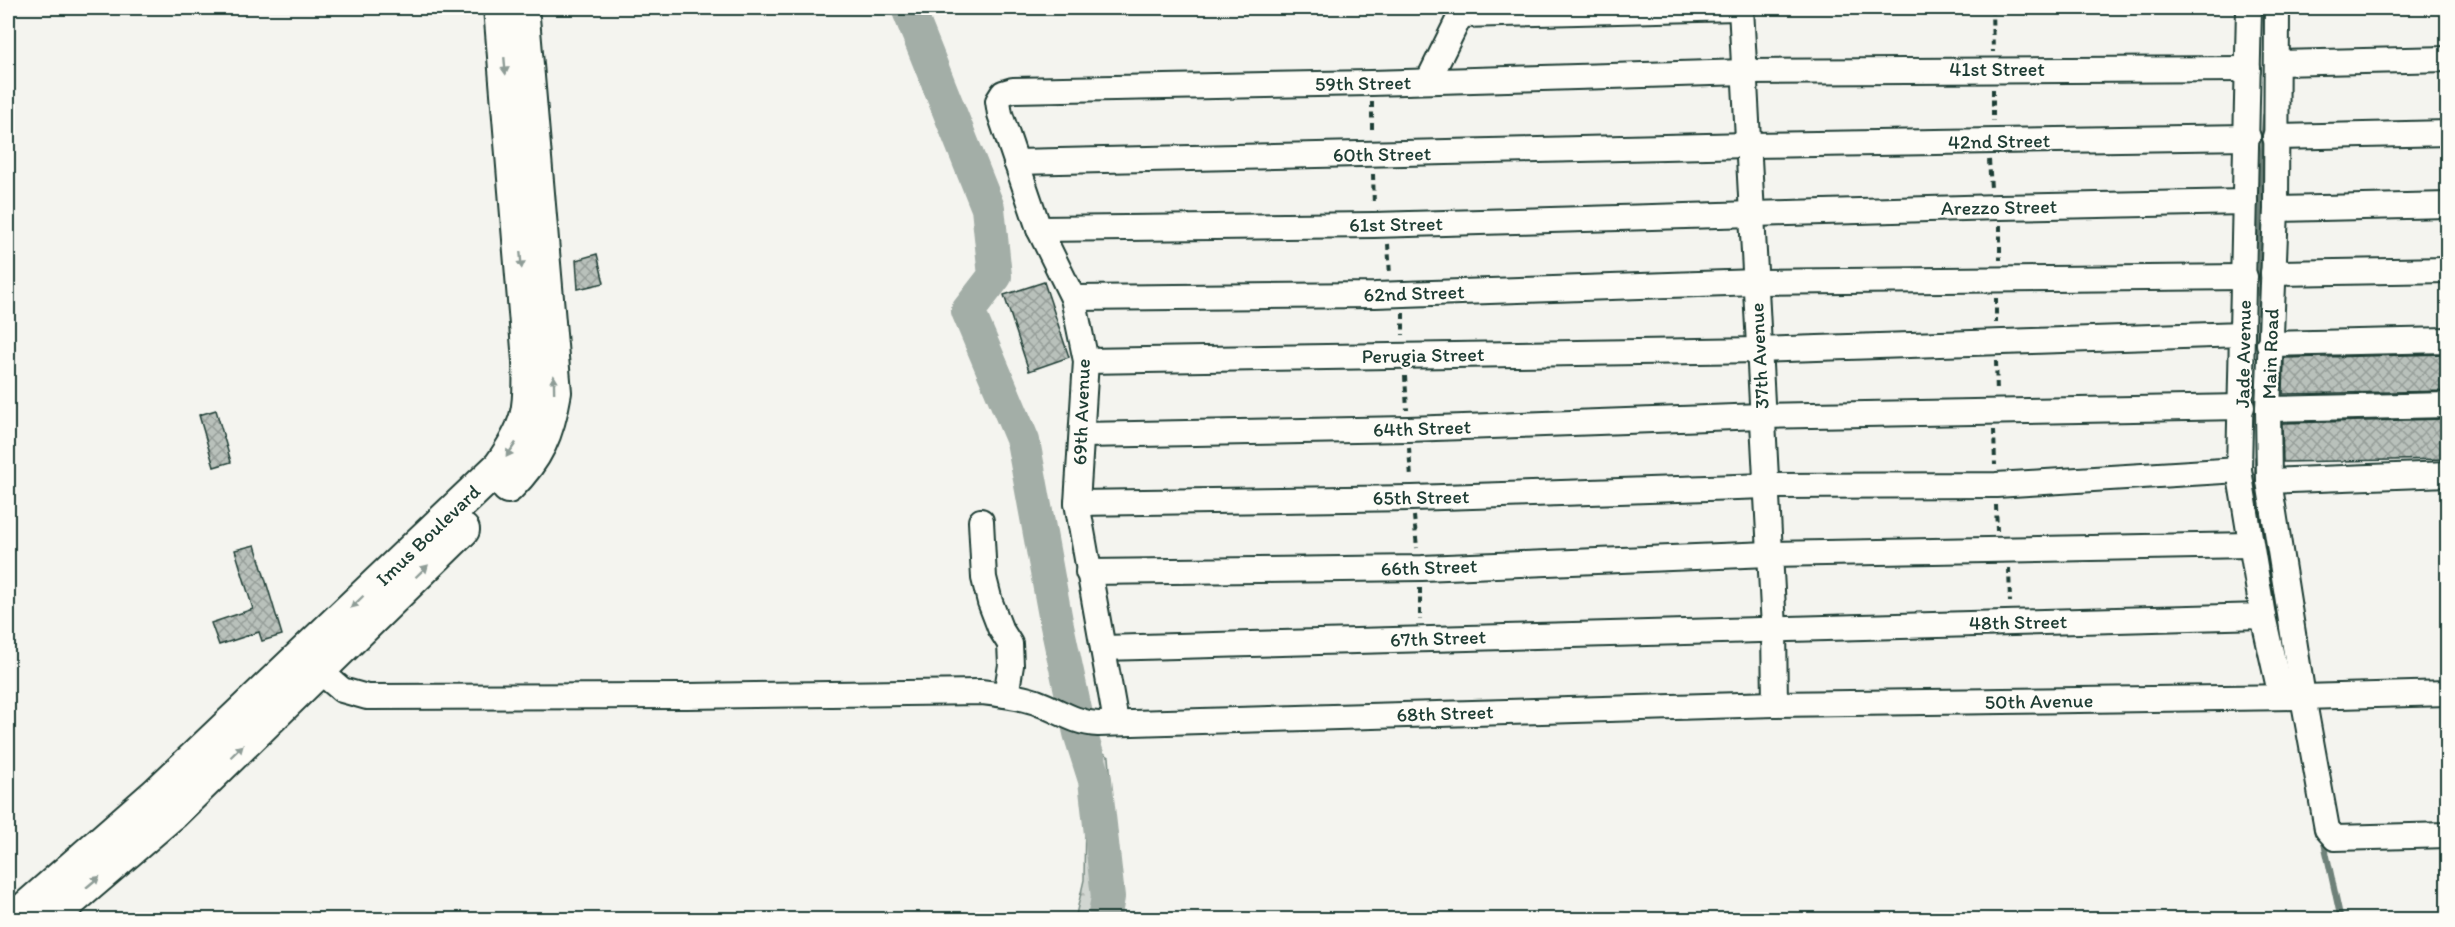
<svg xmlns="http://www.w3.org/2000/svg" width="2455" height="927" font-family="Itim,sans-serif">
<defs>
<pattern id="forest-firs" width="22" height="20" patternUnits="userSpaceOnUse" patternTransform="scale(1.5)"><rect width="22" height="20" fill="#d1d6d1"/><path d="M5 1l3.5 6h-7zM16 11l3.5 6h-7z" fill="#b3b9b4"/></pattern>
<pattern id="building-cross-hatch" width="8" height="8" patternUnits="userSpaceOnUse" patternTransform="scale(1.5)"><rect width="8" height="8" fill="#b9c1bb"/><path d="M0 0l8 8M0 8l8-8" fill="none" stroke="#969e99"/></pattern>
</defs>
<rect width="100%" height="100%" fill="#f4f4ef"/>
<filter id="ink" filterUnits="userSpaceOnUse"><feTurbulence type="fractalNoise" baseFrequency=".0167" numOctaves="2"/><feDisplacementMap in="SourceGraphic" scale="12" xChannelSelector="R" yChannelSelector="G"/><feConvolveMatrix kernelMatrix="1 2 1 2 8 2 1 2 1" color-interpolation-filters="sRGB"/></filter>
<g filter="url(#ink)">
<polygon fill="url(#forest-firs)" stroke="#788a82" stroke-width="1.5" points="1097,748 1109,757 1122,919 1075,919 1084,880 1085,818 1075,750"/>
<g fill="none" stroke-linecap="round" stroke-linejoin="round">
<g stroke="#6e8179" stroke-width="6">
<polyline points="2259,346 2262,167 2265,116"/>
<polyline points="2257,508 2257,458"/>
<polyline points="2259,518 2279,622"/>
<polyline points="2323,838 2341,920"/>
</g>
<polyline stroke="#a3aea7" stroke-width="34" points="908,8 988,208 995,276 968,311 1023,441 1056,621 1080,733 1095,780 1108,897 1104,920"/>
</g>
<g fill="url(#building-cross-hatch)" stroke="#1f3d34" stroke-width="1.5">
<polygon points="597,254 604,283 578,289 576,260"/>
<polygon points="1044,282 1069,357 1029,371 1004,295"/>
<polygon points="2448,354 2448,391 2283,394 2284,358"/>
<polygon points="216,410 231,462 214,467 199,415"/>
<polygon points="2448,419 2448,459 2283,462 2282,423"/>
<polygon points="255,545 282,635 262,641 259,632 219,645 211,623 253,609 235,550"/>
</g>
<g fill="none" stroke-linecap="round" stroke-linejoin="round">
<g stroke="#1f3d34" stroke-width="28">
<g id="minor">
<polyline points="1741,8 1774,628 1775,704"/>
<polyline points="2249,8 2239,470 2263,616 2281,697"/>
<polyline points="2277,8 2276,209 2268,409 2269,481 2303,697 2327,829 2335,838 2448,835"/>
<polyline points="1461,15 1738,8"/>
<polyline points="2278,63 2448,59"/>
<polyline points="1428,81 1464,8"/>
<polyline points="2275,137 2448,133"/>
<polyline points="1016,162 1749,145 2248,137"/>
<polyline points="2276,209 2448,205"/>
<polyline points="1039,229 1374,225 1999,207 2245,202"/>
<polyline points="2273,273 2448,270"/>
<polyline points="1073,298 1375,295 1756,282 2245,277"/>
<polyline points="2269,344 2448,340"/>
<polyline points="1086,361 1759,350 2242,334"/>
<polyline points="2268,409 2448,405"/>
<polyline points="1082,435 1408,429 1762,416 2242,407"/>
<polyline points="2269,481 2448,474"/>
<polyline points="1077,503 1412,498 1766,486 1996,485 2239,470"/>
<polyline points="981,521 984,578 990,602 1000,628 1010,644 1011,665 1006,695"/>
<polyline points="1088,572 1422,568 1769,554 2250,545"/>
<polyline points="1103,648 2263,616"/>
<path d="M 308,661 L 342,690 L 367,697 L 687,696 L 981,692 C 999,694 1018,696 1036,702 C 1058,710 1074,723 1098,724 L 1775,704 L 2303,697 L 2448,693"/>
<polyline points="1116,722 1077,503 1086,361 1073,298 1039,229 1000,114 998,101 1003,93 1013,90 1371,83 1745,72 2248,69"/>
</g>
</g>
<g stroke="#1f3d34" stroke-width="36">
<g id="major">
<path d="M 508,487 C 538,457 548,433 555,392 L 523,18"/>
<path d="M 12,920 L 157,793 L 500,466 C 529,425 531,410 529,361 L 500,8"/>
<polyline points="48,920 173,813 463,530"/>
</g>
</g>
<g stroke="#1f3d34" stroke-width="4" stroke-dasharray="6 4.5" stroke-linecap="butt">
<polyline points="1992,8 1993,52"/>
<polyline points="1993,89 1993,121"/>
<polyline points="1372,102 1372,133"/>
<polyline points="1989,160 1991,188"/>
<polyline points="1373,174 1374,205"/>
<polyline points="2000,225 2000,260"/>
<polyline points="1388,244 1390,275"/>
<polyline points="1996,298 1996,323"/>
<polyline points="1403,313 1403,335"/>
<polyline points="1996,361 1997,392"/>
<polyline points="1405,376 1407,410"/>
<polyline points="1994,430 1995,465"/>
<polyline points="1409,448 1411,479"/>
<polyline points="1996,505 1997,531"/>
<polyline points="1414,516 1417,548"/>
<polyline points="2009,568 2010,602"/>
<polyline points="1420,588 1420,620"/>
</g>
<use href="#minor" stroke="#fdfcf7" stroke-width="24"/>
<use href="#major" stroke="#fdfcf7" stroke-width="32"/>
</g>
<defs><path id="oneway-solid" d="M-6-.8H1V-3.2L6.5 0L1 3.2V.8H-6Z" transform="scale(1.5)"/></defs>
<g fill="#8e9c96">
<use href="#oneway-solid" transform="translate(505 66) rotate(85)"/>
<use href="#oneway-solid" transform="translate(521 260) rotate(85)"/>
<use href="#oneway-solid" transform="translate(554 384) rotate(-91)"/>
<use href="#oneway-solid" transform="translate(511 450) rotate(124)"/>
<use href="#oneway-solid" transform="translate(422 571) rotate(-44)"/>
<use href="#oneway-solid" transform="translate(357 602) rotate(136)"/>
<use href="#oneway-solid" transform="translate(237 751) rotate(-44)"/>
<use href="#oneway-solid" transform="translate(93 882) rotate(-40)"/>
</g>
</g>
<g text-anchor="middle" dominant-baseline="central" stroke-width="4.5" stroke-linejoin="round" paint-order="stroke">
<g font-size="20" fill="#1f3d34" stroke="#fdfcf7">
<text x="1997" y="69">41st Street</text>
<text transform="translate(1363 83) rotate(-1)">59th Street</text>
<text transform="translate(1999 141) rotate(-1)">42nd Street</text>
<text transform="translate(1382 154) rotate(-1)">60th Street</text>
<text transform="translate(1999 207) rotate(-1)">Arezzo Street</text>
<text transform="translate(1396 224) rotate(-1)">61st Street</text>
<text transform="translate(1414 293) rotate(-2)">62nd Street</text>
<text transform="translate(2243 354) rotate(-89)">Jade Avenue</text>
<text transform="translate(2270 354) rotate(-88)">Main Road</text>
<text transform="translate(1423 355) rotate(-1)">Perugia Street</text>
<text transform="translate(1759 356) rotate(-93)">37th Avenue</text>
<text transform="translate(1081 412) rotate(-88)">69th Avenue</text>
<text transform="translate(1422 428) rotate(-2)">64th Street</text>
<text transform="translate(1421 497) rotate(-1)">65th Street</text>
<text transform="translate(428 535) rotate(-44)">Imus Boulevard</text>
<text transform="translate(1429 567) rotate(-2)">66th Street</text>
<text transform="translate(2018 622) rotate(-1)">48th Street</text>
<text transform="translate(1438 638) rotate(-2)">67th Street</text>
<text transform="translate(2039 701) rotate(-1)">50th Avenue</text>
<text transform="translate(1445 713) rotate(-2)">68th Street</text>
</g>
</g>
<rect width="2455" height="927" fill="none" stroke="#fdfcf7" stroke-width="30"/>
<rect x="15" y="15" width="2425" height="897" fill="none" stroke="#1f3d34" stroke-width="2" filter="url(#ink)"/>
</svg>
